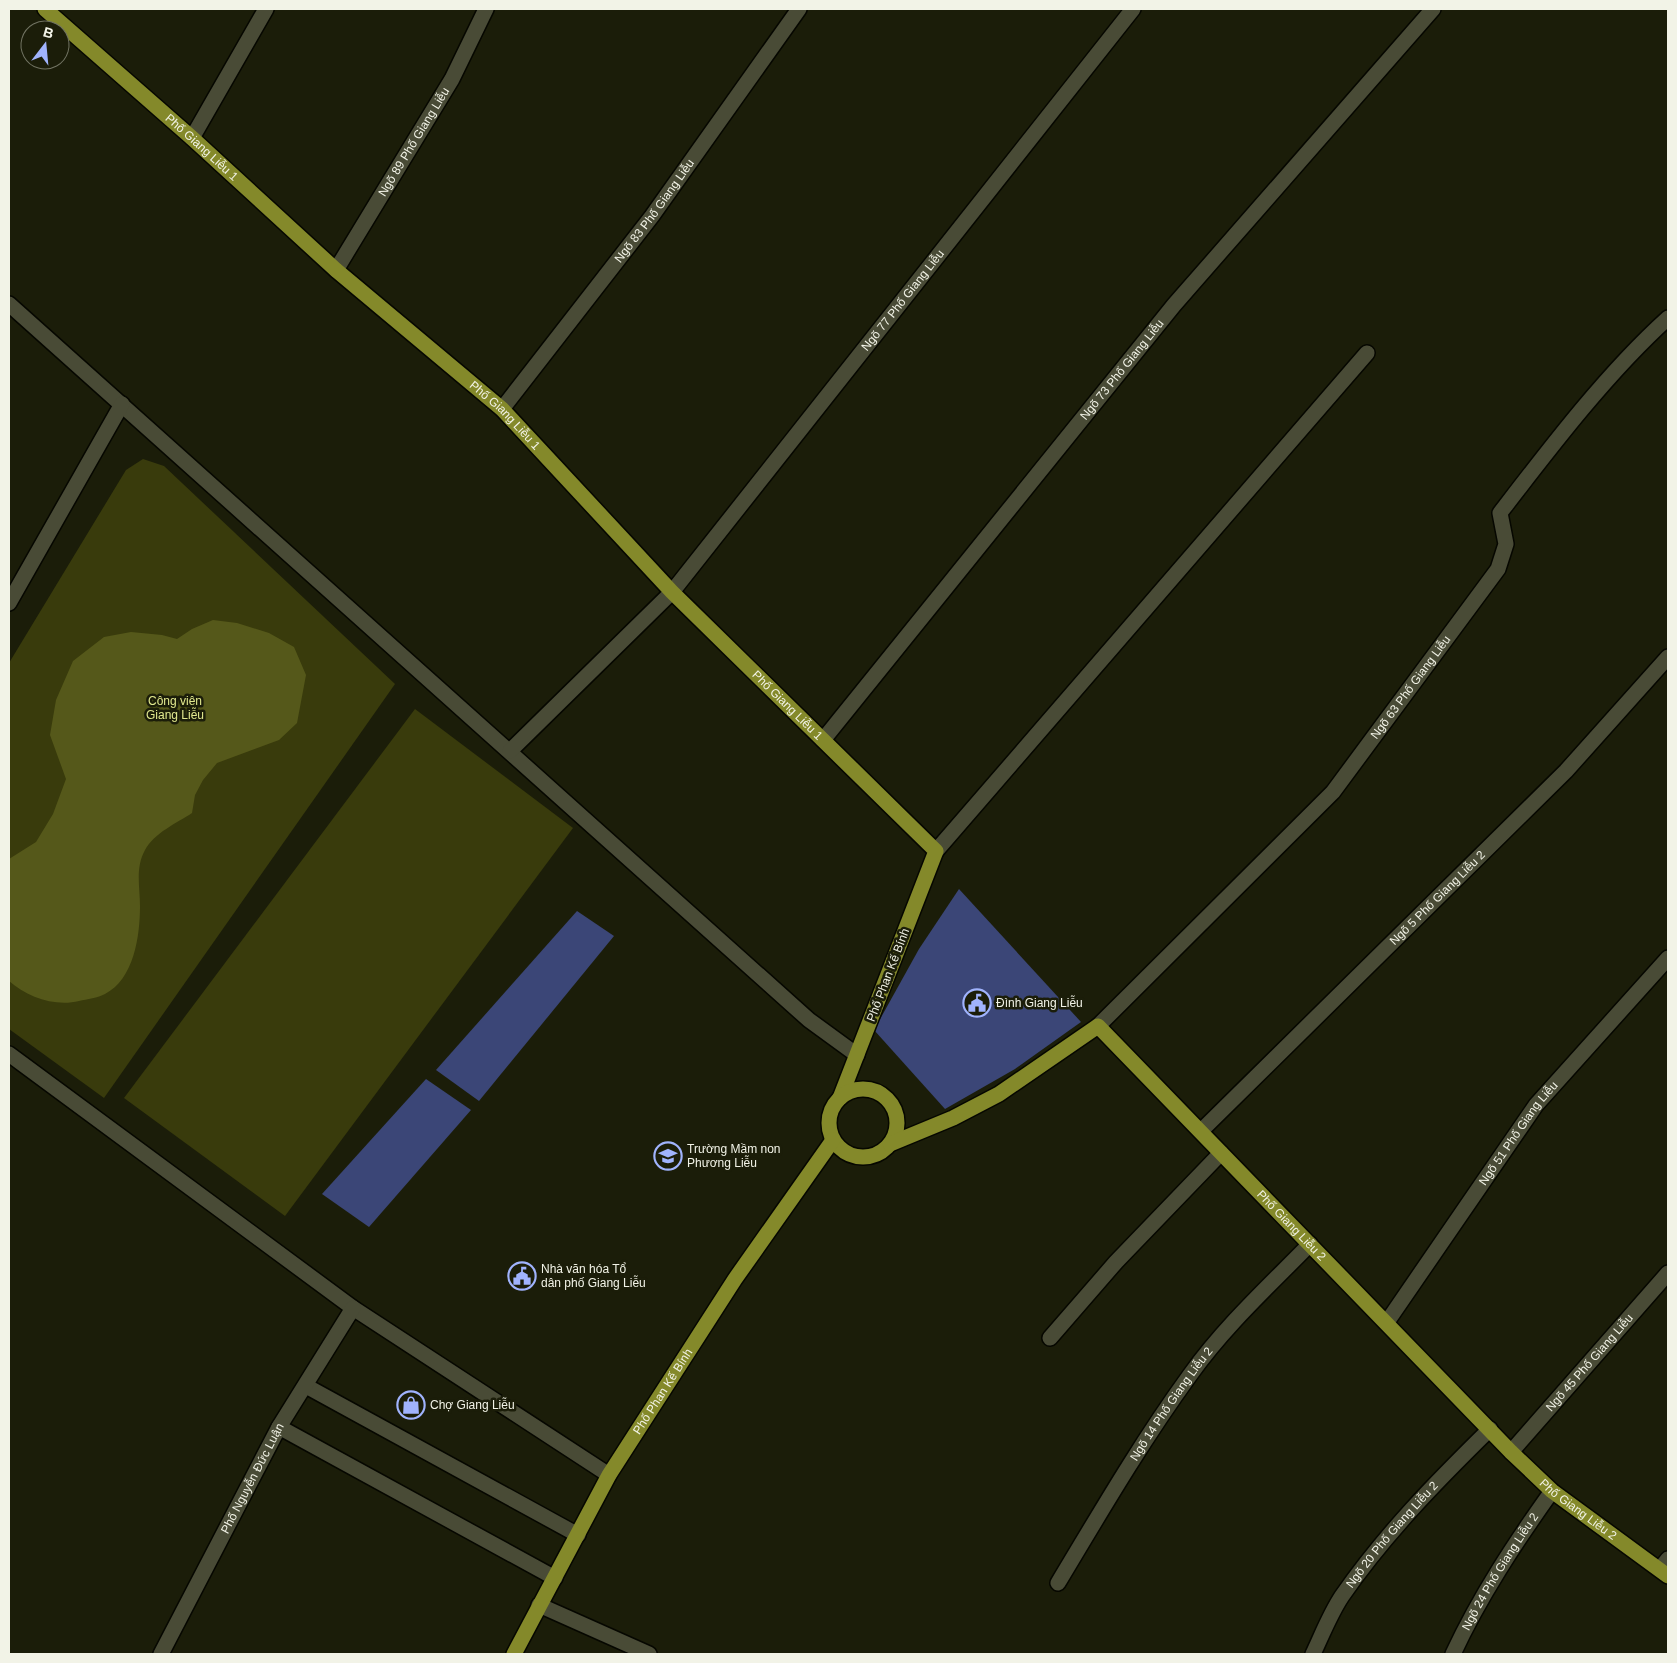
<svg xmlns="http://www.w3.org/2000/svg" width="1677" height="1663" font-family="Helvetica,sans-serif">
<rect width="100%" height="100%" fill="#1b1d09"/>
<g fill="#393b0c">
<polygon points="143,459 164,466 395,684 104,1098 9,1029 9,663 126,470"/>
<polygon points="415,709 573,828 285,1216 124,1098"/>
</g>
<path fill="#55581a" d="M 213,620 L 237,623 L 269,633 L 294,647 L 306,675 L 297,723 L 279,740 L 217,763 L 203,780 L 195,795 L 192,813 C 177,823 154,833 145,850 C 135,868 140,887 140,906 C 140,936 134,979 105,994 C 98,998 87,999 79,1001 C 55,1007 27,997 9,981 L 9,859 L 36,842 L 53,814 L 66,779 L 50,735 L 56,700 L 73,661 L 104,637 L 131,632 L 162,635 L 177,639 L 192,629 Z"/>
<g fill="#3b4677">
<polygon points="959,889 1081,1022 1015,1069 945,1109 874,1030 919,949"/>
<polygon points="577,911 614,936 479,1101 436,1070"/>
<polygon points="426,1079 471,1110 369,1227 322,1194"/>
</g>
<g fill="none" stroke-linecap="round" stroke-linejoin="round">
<g stroke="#060700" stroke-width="18">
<g id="minor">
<polyline points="192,138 266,9"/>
<path id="s1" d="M 336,270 L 452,79 L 486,9"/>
<polyline points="9,304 809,1020 857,1055"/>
<path id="s2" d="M 502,409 L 652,216 L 799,9"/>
<polyline points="9,603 122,404"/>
<path id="s3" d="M 823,740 L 1174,305 L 1433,9"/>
<path id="s4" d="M 510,751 L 672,592 L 1133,9"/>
<polyline points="936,851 1367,353"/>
<path id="s5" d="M 1098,1026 L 1333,792 L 1498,569 L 1506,544 L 1500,513 C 1550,448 1607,373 1668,318"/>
<polyline points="9,1054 353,1308 609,1475"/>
<path id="s6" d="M 1201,1131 L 1566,771 L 1668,657"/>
<path id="s7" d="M 1387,1322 L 1536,1105 L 1668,958"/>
<polyline points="1050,1338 1116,1262 1221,1153"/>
<polyline points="306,1386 578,1535"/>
<polyline points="279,1427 555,1578"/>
<path id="s8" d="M 1511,1452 L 1668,1273"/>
<polyline points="1660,1569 1668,1559"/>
<path id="s9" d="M 1058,1583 C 1100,1513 1142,1441 1190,1375 C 1225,1326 1269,1286 1310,1244"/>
<polyline points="539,1605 649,1654"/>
<path id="s10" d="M 161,1654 L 279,1427 L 353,1308"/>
<path id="s11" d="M 1313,1654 C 1322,1635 1330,1614 1342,1596 C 1385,1534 1437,1481 1490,1429"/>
<path id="s12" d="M 1453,1654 C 1480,1596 1515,1543 1552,1491"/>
</g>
</g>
<g stroke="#060700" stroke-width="18">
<g id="major">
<path id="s13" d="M 45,9 L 192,138 L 336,270 L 502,409 L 672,592 L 936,851 L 840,1098"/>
<circle cx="863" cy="1123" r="34"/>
<path id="s14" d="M 890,1144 L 953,1118 L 999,1094 L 1098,1026 L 1511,1452 L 1552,1491 L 1668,1576"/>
<path id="s15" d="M 514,1654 L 609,1475 L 735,1279 L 833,1140"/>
</g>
</g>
<use href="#minor" stroke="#494b36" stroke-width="15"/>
<use href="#major" stroke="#84892a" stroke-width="15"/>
</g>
<defs>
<g id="civic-ring" transform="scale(1.4375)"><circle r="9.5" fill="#1b1d09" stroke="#a0b3fd" stroke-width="1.5"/><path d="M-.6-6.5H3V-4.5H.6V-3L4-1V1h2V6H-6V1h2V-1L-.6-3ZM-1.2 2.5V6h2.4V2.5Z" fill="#a0b3fd"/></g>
<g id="school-ring" transform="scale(1.4375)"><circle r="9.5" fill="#1b1d09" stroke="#a0b3fd" stroke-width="1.5"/><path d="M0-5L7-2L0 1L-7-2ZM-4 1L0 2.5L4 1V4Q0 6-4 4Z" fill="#a0b3fd"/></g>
<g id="shop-ring" transform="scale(1.4375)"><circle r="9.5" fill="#1b1d09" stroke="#a0b3fd" stroke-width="1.5"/><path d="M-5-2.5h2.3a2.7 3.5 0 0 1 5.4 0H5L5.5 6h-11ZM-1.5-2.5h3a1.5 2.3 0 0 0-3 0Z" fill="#a0b3fd"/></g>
</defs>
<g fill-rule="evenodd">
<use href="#civic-ring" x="977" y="1003"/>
<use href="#school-ring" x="668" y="1156"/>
<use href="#civic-ring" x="522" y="1276"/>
<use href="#shop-ring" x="411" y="1405"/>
</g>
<g text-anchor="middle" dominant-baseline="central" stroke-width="5" stroke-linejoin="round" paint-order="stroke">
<g font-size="12" fill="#f2f3e7" stroke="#1b1d09">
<text stroke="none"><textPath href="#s1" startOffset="150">Ngõ 89 Phố Giang Liễu</textPath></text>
<text stroke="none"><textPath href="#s13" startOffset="209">Phố Giang Liễu 1</textPath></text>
<text stroke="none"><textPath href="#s2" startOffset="250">Ngõ 83 Phố Giang Liễu</textPath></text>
<text stroke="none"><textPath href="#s4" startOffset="599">Ngõ 77 Phố Giang Liễu</textPath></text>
<text stroke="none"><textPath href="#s3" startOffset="476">Ngõ 73 Phố Giang Liễu</textPath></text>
<text stroke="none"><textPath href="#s13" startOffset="614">Phố Giang Liễu 1</textPath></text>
<text stroke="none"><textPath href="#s5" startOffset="462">Ngõ 63 Phố Giang Liễu</textPath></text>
<text stroke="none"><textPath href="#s13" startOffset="1019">Phố Giang Liễu 1</textPath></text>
<text stroke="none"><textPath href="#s6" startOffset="332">Ngõ 5 Phố Giang Liễu 2</textPath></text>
<text transform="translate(888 975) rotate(-69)">Phố Phan Kế Bính</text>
<text stroke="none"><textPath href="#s7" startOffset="230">Ngõ 51 Phố Giang Liễu</textPath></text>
<text stroke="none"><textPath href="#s14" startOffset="518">Phố Giang Liễu 2</textPath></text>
<text stroke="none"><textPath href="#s8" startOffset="119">Ngõ 45 Phố Giang Liễu</textPath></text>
<text stroke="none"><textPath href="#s15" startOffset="302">Phố Phan Kế Bính</textPath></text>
<text stroke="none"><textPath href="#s9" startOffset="212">Ngõ 14 Phố Giang Liễu 2</textPath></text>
<text stroke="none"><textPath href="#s10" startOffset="198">Phố Nguyễn Đức Luận</textPath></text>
<text stroke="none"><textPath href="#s14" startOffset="922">Phố Giang Liễu 2</textPath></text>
<text stroke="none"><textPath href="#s11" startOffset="144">Ngõ 20 Phố Giang Liễu 2</textPath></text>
<text stroke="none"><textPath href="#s12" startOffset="95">Ngõ 24 Phố Giang Liễu 2</textPath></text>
</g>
<g font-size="12" fill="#e1e88e" stroke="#1b1d09">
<text x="175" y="701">Công viên<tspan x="175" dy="14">Giang Liễu</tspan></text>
</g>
<g font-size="12" fill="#f2f3e7" stroke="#1b1d09" text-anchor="start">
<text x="996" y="1003">Đình Giang Liễu</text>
<text x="687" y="1149">Trường Mầm non<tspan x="687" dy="14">Phương Liễu</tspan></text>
<text x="541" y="1269">Nhà văn hóa Tổ<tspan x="541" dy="14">dân phố Giang Liễu</tspan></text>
<text x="430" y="1405">Chợ Giang Liễu</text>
</g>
</g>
<rect width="1677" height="1663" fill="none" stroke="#f2f3e7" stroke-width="20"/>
<g transform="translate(45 45) rotate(16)"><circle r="24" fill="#1b1d09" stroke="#717362"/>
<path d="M0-4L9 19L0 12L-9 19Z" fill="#a0b3fd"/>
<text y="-8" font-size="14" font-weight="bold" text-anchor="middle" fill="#f2f3e7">B</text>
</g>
</svg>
